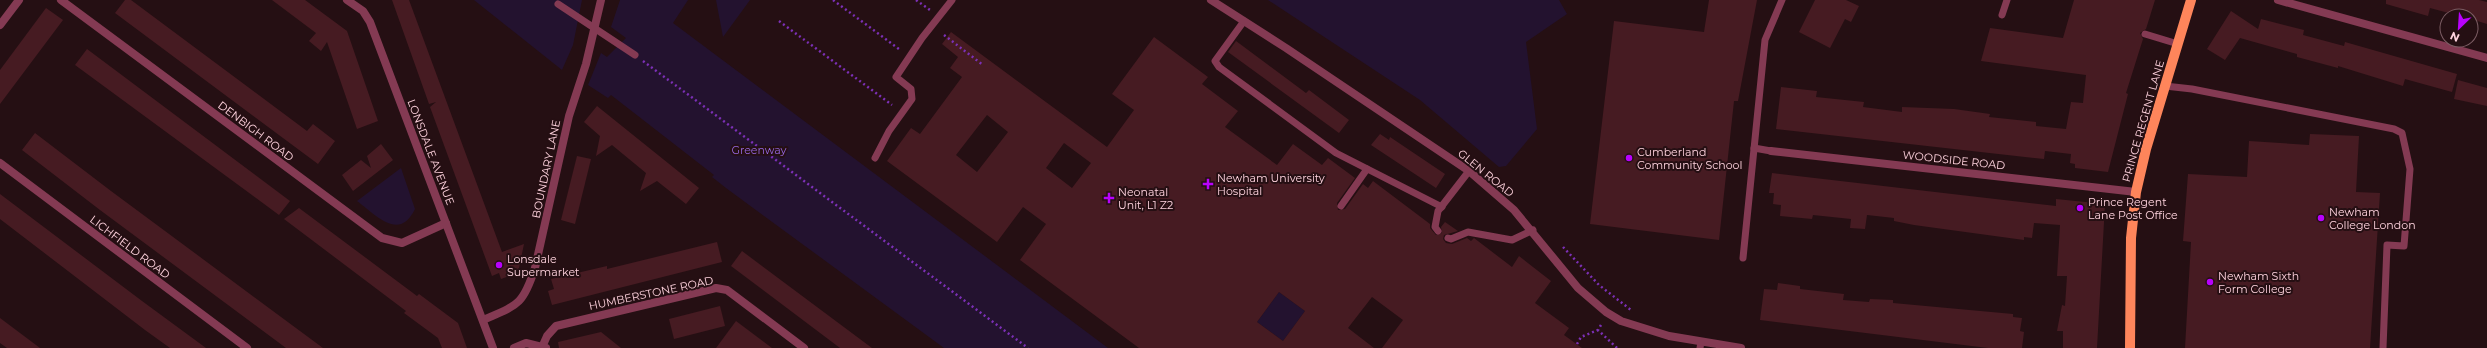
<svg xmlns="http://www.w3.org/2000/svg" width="2487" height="348" font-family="Montserrat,sans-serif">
<rect width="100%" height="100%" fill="#250f13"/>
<g fill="#23122f">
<polygon points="474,0 582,0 573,45 562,70"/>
<polygon points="620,0 688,0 673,23 1108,348 944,348 726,188 712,177 714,175 611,95 608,98 588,85 601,53 607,57 626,38 611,27"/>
<polygon points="716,0 750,0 723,37"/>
<polygon points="1268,0 1559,0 1567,14 1526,42 1537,129 1506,166 1499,167 1420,100"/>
<path d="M 401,168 L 415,209 C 399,242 376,215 357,201 Z"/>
<polygon points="1279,292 1305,311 1283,341 1257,322"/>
</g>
<g fill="#461b22" fill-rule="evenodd">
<polygon points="125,0 131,0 307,131 313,124 335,141 318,164 115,13"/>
<polygon points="272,0 305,0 347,31 378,121 357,129 327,42 321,51 309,41 316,33"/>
<polygon points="392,0 409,0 502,252 524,244 518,273 501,279 499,273 492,276 430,107 436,102 429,104"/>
<polygon points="1709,0 1757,0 1738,101 1734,101 1719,240 1590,224 1614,21 1704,32"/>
<polygon points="1815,0 1846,0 1859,6 1851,22 1845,19 1830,48 1799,32"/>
<polygon points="2074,0 2155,0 2146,29 2140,33 2143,39 2126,93 2128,94 2108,172 2075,168 2075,164 2070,163 2071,154 2045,151 2044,159 1776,129 1781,87 1817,91 1816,97 1864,102 1863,107 1902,112 1902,107 1954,109 1990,114 1989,117 2036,122 2036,126 2066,129 2071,102 2083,103 2086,75 1981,61 1990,28 2063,38"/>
<polygon points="2386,0 2479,0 2487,2 2487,24 2471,19 2471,16 2460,16 2430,8 2428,16 2386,4"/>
<polygon points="46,8 63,20 0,104 0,70"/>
<polygon points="2231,11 2258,29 2261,19 2304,30 2303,35 2344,46 2345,42 2457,74 2452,92 2405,79 2403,86 2338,66 2338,68 2297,57 2297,54 2240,38 2225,60 2207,49"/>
<path d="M 951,32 L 1107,147 L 1134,110 L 1112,94 L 1154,37 L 1208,77 L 1202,84 L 1238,111 L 1225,127 L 1277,165 L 1293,144 L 1322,165 L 1328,158 L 1355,178 L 1337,203 L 1338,210 L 1345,209 L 1363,184 L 1368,188 L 1373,181 L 1430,224 L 1430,228 L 1436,235 L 1442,233 L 1441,227 L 1445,222 L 1458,231 L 1444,235 L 1443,239 L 1446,243 L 1452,244 L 1467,238 L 1471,241 L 1474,238 L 1512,267 L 1519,256 L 1551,281 L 1535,303 L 1569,328 L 1564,335 L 1582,348 L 1382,348 L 1403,320 L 1372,297 L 1348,328 L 1374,348 L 1139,348 L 1020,260 L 1046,224 L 1023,207 L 997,242 L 887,161 L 911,128 L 920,134 L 962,77 L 950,68 L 958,57 L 942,44 ZM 987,115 L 1008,132 L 977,172 L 956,155 ZM 1064,143 L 1091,163 L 1072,188 L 1046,168 ZM 1279,292 L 1305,311 L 1283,341 L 1257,322 Z"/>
<polygon points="1236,41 1306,93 1309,90 1349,120 1339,133 1228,52"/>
<polygon points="87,49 290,201 279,215 75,65"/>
<polygon points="2458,80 2487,88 2487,106 2454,99"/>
<polygon points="597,106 699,188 686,204 657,181 640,191 646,173 612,145 596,156 600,136 584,122"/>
<polygon points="35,133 111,191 323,348 286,348 100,210 22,150"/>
<polygon points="1380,134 1389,140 1390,137 1445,174 1436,188 1371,145"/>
<polygon points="2310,134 2359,136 2356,192 2380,193 2370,348 2185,348 2191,242 2183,241 2188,174 2247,177 2249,141 2309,145"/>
<polygon points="381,144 393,160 353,191 342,175 361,160 371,168 367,156"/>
<polygon points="577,156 591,159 575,224 561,220"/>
<polygon points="1772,173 2056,206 2056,199 2105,204 2097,348 2063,348 2063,331 2057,331 2062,305 2065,306 2067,276 2057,276 2060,225 2034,223 2032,238 2024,237 2024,240 1914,225 1894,221 1894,218 1867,215 1865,229 1850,228 1851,219 1813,215 1812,219 1780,216 1781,205 1773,204 1774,193 1769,193"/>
<polygon points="0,194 142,301 206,348 170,348 145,330 0,219"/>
<polygon points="299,208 417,296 419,294 458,323 467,348 442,348 438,338 404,313 406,311 284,219"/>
<polygon points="717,242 722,262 552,305 548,291 554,289 551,279 607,266 607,269"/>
<polygon points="742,251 872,348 840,348 731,266"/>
<polygon points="1778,283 1800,286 1800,289 1844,294 1843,300 1869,302 1870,299 1893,300 1893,303 2013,314 2013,317 2022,318 2020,331 2024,332 2022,348 1988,348 1760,320 1764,289 1777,290"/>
<polygon points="720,306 725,326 674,339 669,319"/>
<polygon points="0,318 40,348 7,348 0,343"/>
<polygon points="736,321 772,348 716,348"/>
<polygon points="601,332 621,348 559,348 558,342"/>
</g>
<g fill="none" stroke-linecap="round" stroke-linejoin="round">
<g stroke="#7c30b6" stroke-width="2.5" stroke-dasharray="2 3" stroke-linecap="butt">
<polyline points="833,0 899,49"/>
<polyline points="916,0 930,10"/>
<polyline points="779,21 892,105"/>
<polyline points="944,35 983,65"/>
<polyline points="643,61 1028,348"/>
<polyline points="1563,247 1599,285 1631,310"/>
<polyline points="1601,325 1598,330 1617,348"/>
<polyline points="1577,344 1581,337 1598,330"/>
</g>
<g stroke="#843a53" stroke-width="7">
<polyline points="558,4 635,55"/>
<polyline points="2002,15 2007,0"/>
<polyline points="1244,21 1215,61 1219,67 1336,153 1442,207"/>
<polyline points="2145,34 2178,44"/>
<polyline points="2165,86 2192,89 2394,129 2402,133 2410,169 2404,246 2387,245 2383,348"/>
<polyline points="1754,148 1771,151"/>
<polyline points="875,158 889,131 912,99 911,89 896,77 922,38 952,0"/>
<polyline points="1341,206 1367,169"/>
<polyline points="1438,231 1435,227 1438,211 1469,171"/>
<polyline points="1448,238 1451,239 1468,232 1512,240 1533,230"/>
<polyline points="1743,258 1765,40 1782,0"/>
<polyline points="1700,348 1701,342"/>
</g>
<g stroke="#843a53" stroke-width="8">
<polyline points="61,0 382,238 402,243 446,223"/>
<polyline points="1211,0 1286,48 1469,171 1514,210 1578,288 1606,312 1621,321 1669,336 1741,348"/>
<polyline points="2278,0 2487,58"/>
<polyline points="1771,151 2136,192"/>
<polyline points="0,163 247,348"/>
<path d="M 483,320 C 518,305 523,305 535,268 L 569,116 L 586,64 L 601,0"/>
<polyline points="543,345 547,336 556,326 716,288 727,290 804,348"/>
<polyline points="514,348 526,343 546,348"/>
</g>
<g stroke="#843a53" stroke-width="8">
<polyline points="347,0 363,11 370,22 493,348"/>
<polyline points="0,25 19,0"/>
</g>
<polyline stroke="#fe855b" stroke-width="10" points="2130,348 2131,238 2136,192 2146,149 2191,0"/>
</g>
<g fill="#b902fc" stroke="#250f13" stroke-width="1.5">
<circle cx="1629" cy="158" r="4"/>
<path d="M1206 178h4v4h4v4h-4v4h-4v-4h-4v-4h4z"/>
<path d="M1107 192h4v4h4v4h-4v4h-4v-4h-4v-4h4z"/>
<circle cx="2080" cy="208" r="4"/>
<circle cx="2321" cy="218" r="4"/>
<circle cx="499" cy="265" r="4"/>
<circle cx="2210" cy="282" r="4"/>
</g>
<g text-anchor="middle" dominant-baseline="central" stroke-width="4" stroke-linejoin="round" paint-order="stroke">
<g font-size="11" fill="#ffd3de" stroke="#250f13">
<text transform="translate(2143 121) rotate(-74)">PRINCE REGENT LANE</text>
<text transform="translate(256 131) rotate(37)">DENBIGH ROAD</text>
<text transform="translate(431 152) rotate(69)">LONSDALE AVENUE</text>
<text transform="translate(1954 160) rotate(6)">WOODSIDE ROAD</text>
<text transform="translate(546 169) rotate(-78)">BOUNDARY LANE</text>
<text transform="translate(1486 173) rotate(39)">GLEN ROAD</text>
<text transform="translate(130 247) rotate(37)">LICHFIELD ROAD</text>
<text transform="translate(651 293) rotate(-12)">HUMBERSTONE ROAD</text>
</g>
<g font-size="11" fill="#9667e1" stroke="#250f13">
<text x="759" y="150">Greenway</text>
</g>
<g font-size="11" fill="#ffd3de" stroke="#250f13" text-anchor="start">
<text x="1637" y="152">Cumberland<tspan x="1637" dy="13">Community School</tspan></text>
<text x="1217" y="178">Newham University<tspan x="1217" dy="13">Hospital</tspan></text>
<text x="1118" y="192">Neonatal<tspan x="1118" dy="13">Unit, L1 Z2</tspan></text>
<text x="2088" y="202">Prince Regent<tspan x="2088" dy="13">Lane Post Office</tspan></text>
<text x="2329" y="212">Newham<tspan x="2329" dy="13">College London</tspan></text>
<text x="507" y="259">Lonsdale<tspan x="507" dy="13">Supermarket</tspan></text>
<text x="2218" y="276">Newham Sixth<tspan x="2218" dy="13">Form College</tspan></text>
</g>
</g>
<g transform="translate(2459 28) rotate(205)"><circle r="19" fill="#250f13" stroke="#7c5d64"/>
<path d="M0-3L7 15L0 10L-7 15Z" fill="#b902fc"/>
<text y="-6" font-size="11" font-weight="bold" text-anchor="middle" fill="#ffd3de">N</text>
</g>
</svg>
